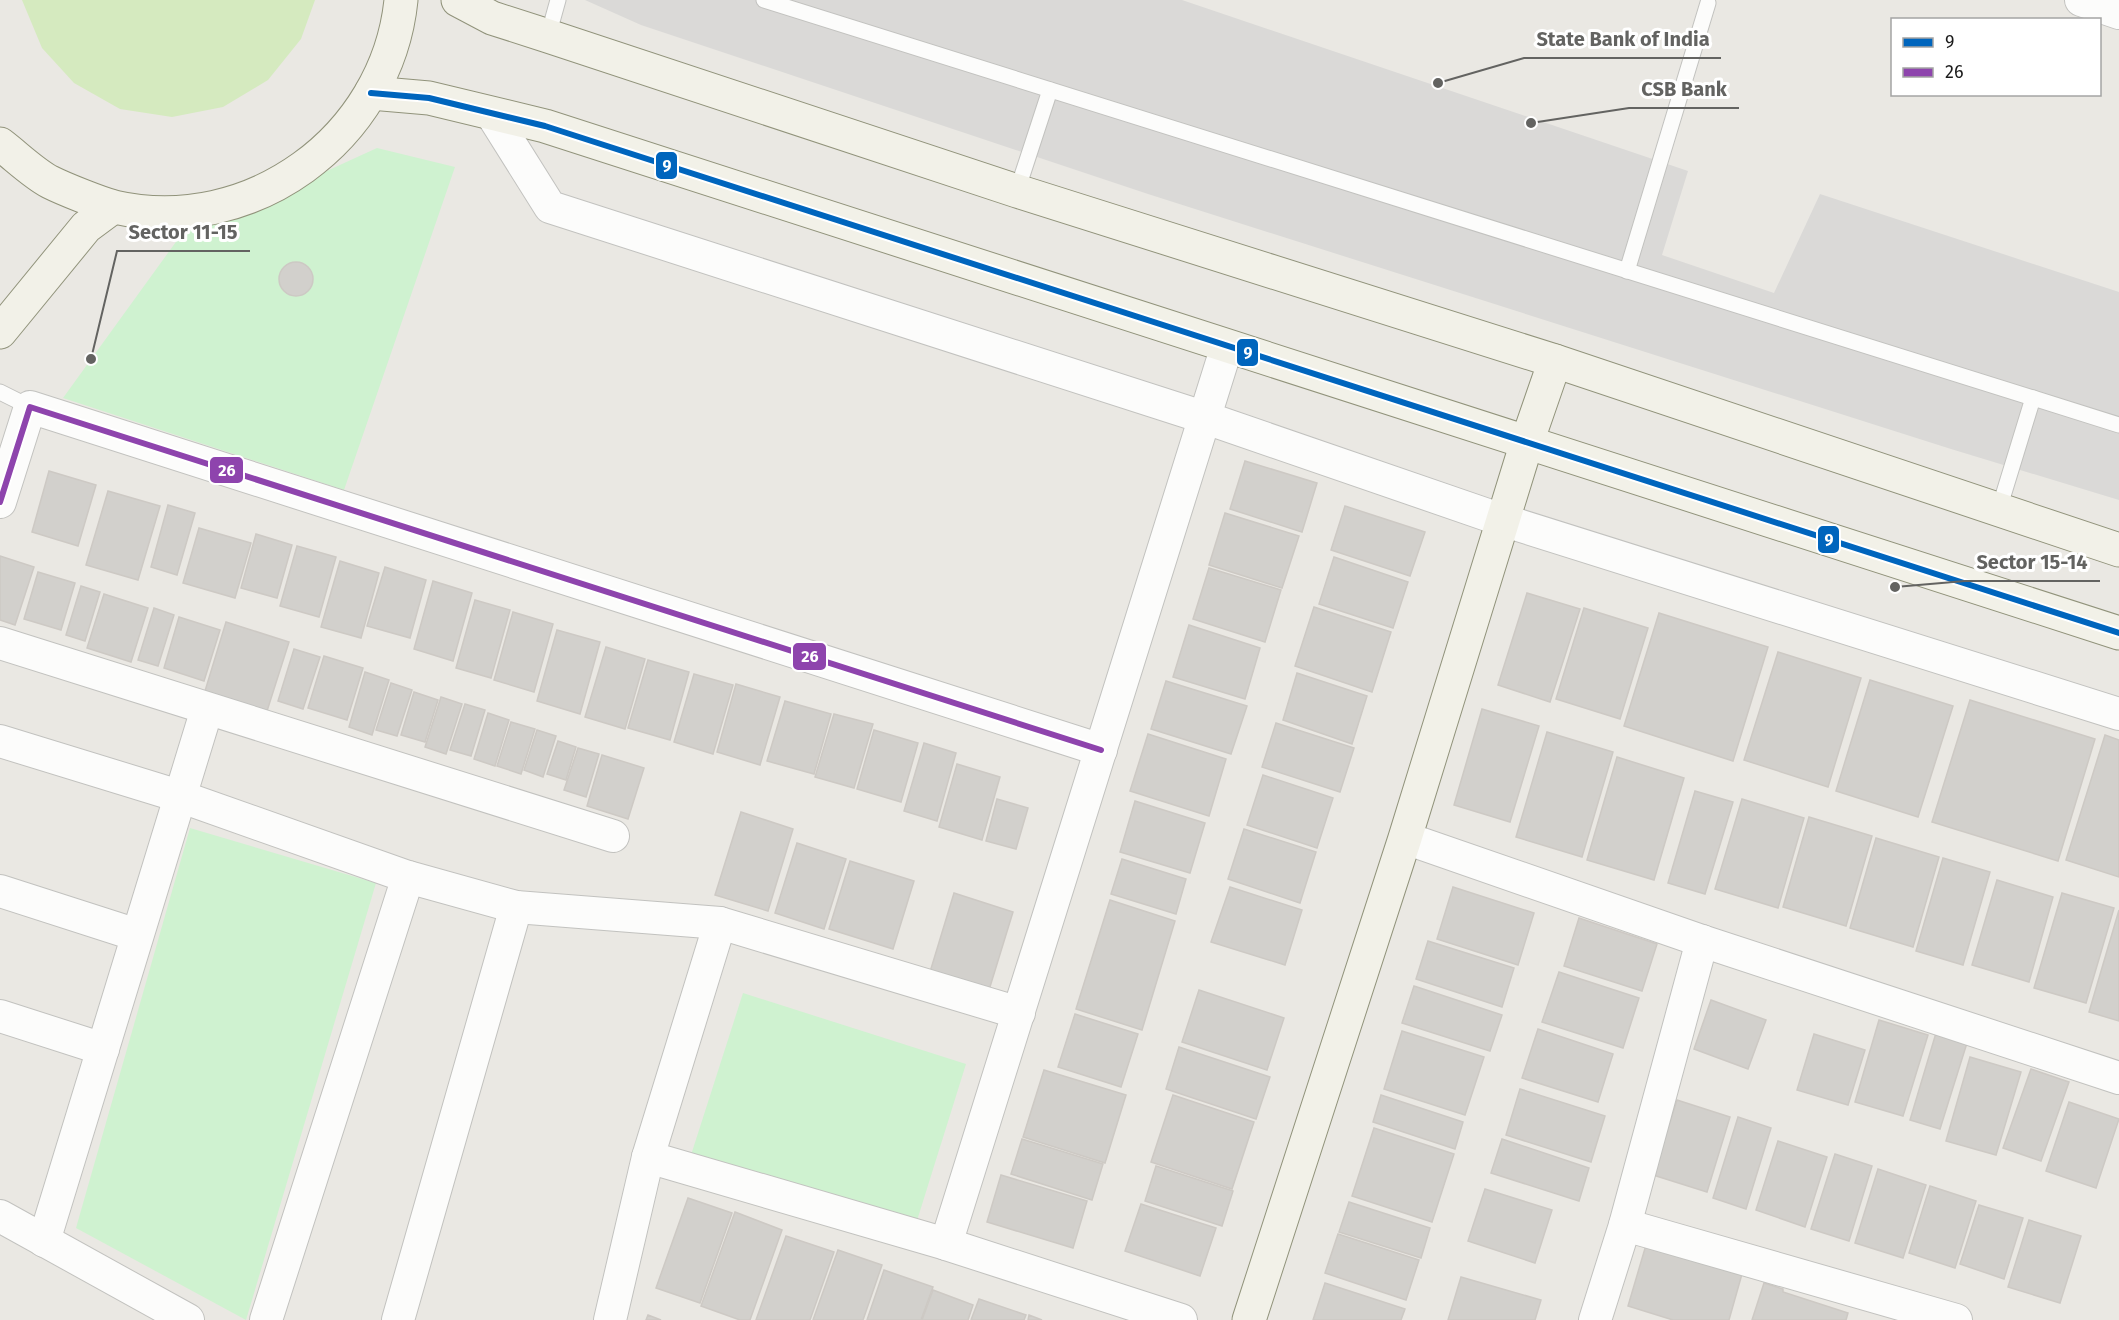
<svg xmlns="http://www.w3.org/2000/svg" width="2119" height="1320" font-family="'Fira Sans',sans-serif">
<rect width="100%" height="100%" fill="#eae8e3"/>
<polygon fill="#d5eabf" points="22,0 315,0 301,39 268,80 223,107 172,117 120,109 74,83 42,48"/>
<g fill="#cff2d0">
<polygon points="377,148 455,167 344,490 63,398 186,228 318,175"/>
<polygon points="190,828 376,883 246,1320 76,1228"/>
<polygon points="743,993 966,1064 915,1227 691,1155"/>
</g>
<polygon fill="#dad9d7" points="585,0 1182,0 1688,171 1662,255 1774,293 1820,194 2119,292 2119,500 1951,449 1148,194 641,25"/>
<g fill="#d2d0cc" stroke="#cdc9c4" stroke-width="1.5">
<circle cx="296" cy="279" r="17"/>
<polygon points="1245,461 1317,483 1302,532 1230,509"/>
<polygon points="49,471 96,485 78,546 32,532"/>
<polygon points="108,491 160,506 138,580 86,565"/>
<polygon points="168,505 195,513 177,575 151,567"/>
<polygon points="1345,506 1425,532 1410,576 1331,550"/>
<polygon points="1225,513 1299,536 1282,588 1209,565"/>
<polygon points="199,528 251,543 235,598 183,583"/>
<polygon points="256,534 292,545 277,598 241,588"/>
<polygon points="297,546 336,557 319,617 280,606"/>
<polygon points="0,556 34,567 15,625 0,620"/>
<polygon points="1334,557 1408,582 1393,628 1319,604"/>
<polygon points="340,561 379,573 361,638 321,627"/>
<polygon points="385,567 426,580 410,638 367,626"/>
<polygon points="1209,568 1281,590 1265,642 1193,619"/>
<polygon points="38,572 75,583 61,630 24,619"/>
<polygon points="433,581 472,593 453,661 414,649"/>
<polygon points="81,586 100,592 85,641 66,635"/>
<polygon points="1527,593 1580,609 1550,702 1498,685"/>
<polygon points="104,594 148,608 131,662 87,648"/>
<polygon points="475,600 510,610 491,678 456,668"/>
<polygon points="1314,607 1391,632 1372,692 1295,666"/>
<polygon points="154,608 174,615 158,666 138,660"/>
<polygon points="1584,608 1648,628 1620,719 1556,699"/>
<polygon points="513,612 553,624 534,692 494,680"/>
<polygon points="1659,613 1768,647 1733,761 1624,726"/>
<polygon points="179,617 220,630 204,681 164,668"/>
<polygon points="226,622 289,642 267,711 205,691"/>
<polygon points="1189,625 1260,648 1245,699 1173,677"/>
<polygon points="557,630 600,642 580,714 537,701"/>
<polygon points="606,647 645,659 625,729 585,717"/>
<polygon points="294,649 320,657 303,709 278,701"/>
<polygon points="1778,652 1861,678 1828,787 1744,760"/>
<polygon points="324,656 363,668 347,720 308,708"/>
<polygon points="648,660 689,672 670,740 628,728"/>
<polygon points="365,672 389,680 372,735 349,727"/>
<polygon points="1297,673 1367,696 1352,744 1283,720"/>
<polygon points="694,674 733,685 713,754 674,742"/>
<polygon points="1870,680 1953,706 1918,817 1836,791"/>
<polygon points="1166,681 1247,706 1231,754 1151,729"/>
<polygon points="391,683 412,690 397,736 376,730"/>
<polygon points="736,684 780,697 760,765 717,752"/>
<polygon points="414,692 438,700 425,742 401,735"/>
<polygon points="441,697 462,704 446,754 425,747"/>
<polygon points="1970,700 2095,739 2058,861 1932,822"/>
<polygon points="785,701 831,714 814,774 767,761"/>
<polygon points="465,704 485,710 471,756 450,750"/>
<polygon points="1482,709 1539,726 1510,822 1454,805"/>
<polygon points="488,713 509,720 495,766 474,759"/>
<polygon points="834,714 873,724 854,788 815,777"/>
<polygon points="511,722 535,729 521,774 497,766"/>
<polygon points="1276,723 1354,748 1340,792 1262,767"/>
<polygon points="537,730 556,736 543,777 524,770"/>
<polygon points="874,730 918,743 901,802 857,789"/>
<polygon points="1547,732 1613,752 1582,857 1516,837"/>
<polygon points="1148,734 1226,759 1209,816 1130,791"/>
<polygon points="2105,735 2119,740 2119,877 2066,860"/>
<polygon points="558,741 576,747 566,780 547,774"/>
<polygon points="924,743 956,753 937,821 904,811"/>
<polygon points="578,748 599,754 586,797 564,790"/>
<polygon points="602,755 644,768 628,819 587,806"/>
<polygon points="1617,757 1684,778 1654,880 1587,860"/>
<polygon points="957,764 1000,777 982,840 939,827"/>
<polygon points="1263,775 1333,798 1317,848 1247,825"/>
<polygon points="1695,791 1733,802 1705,894 1668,883"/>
<polygon points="997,799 1028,808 1016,849 986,841"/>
<polygon points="1742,799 1804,818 1778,908 1715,889"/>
<polygon points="1135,801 1205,823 1190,873 1120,852"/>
<polygon points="741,812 793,829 768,911 715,895"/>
<polygon points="1809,817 1872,836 1846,926 1783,907"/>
<polygon points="1244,829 1316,852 1300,903 1228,879"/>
<polygon points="1876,838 1939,857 1913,947 1850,928"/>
<polygon points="797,843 846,859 824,929 775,913"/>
<polygon points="1943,858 1990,872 1963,965 1916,951"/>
<polygon points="1122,859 1186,879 1176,914 1111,894"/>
<polygon points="850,861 914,881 893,949 829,929"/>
<polygon points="1997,880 2053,897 2029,982 1972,965"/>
<polygon points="1230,887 1302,910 1285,965 1211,942"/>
<polygon points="1453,887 1534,913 1518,965 1437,939"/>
<polygon points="954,893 1013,912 989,990 930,972"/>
<polygon points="2062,893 2114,908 2086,1003 2034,988"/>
<polygon points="1110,900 1175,921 1142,1030 1076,1009"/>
<polygon points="2119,910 2119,1021 2089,1012"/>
<polygon points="1579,918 1657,944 1642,991 1564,966"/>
<polygon points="1428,941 1514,968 1502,1007 1416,979"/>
<polygon points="1559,972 1639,998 1623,1048 1542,1022"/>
<polygon points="1414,986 1502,1015 1490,1051 1402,1023"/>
<polygon points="1199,990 1284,1018 1267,1070 1182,1042"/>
<polygon points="1711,1000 1766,1020 1748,1069 1694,1049"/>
<polygon points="1075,1014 1138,1034 1121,1087 1058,1067"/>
<polygon points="1879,1020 1928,1035 1903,1116 1855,1102"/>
<polygon points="1538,1029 1613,1054 1598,1102 1522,1078"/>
<polygon points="1402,1031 1484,1057 1465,1115 1384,1089"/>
<polygon points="1936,1033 1967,1043 1940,1129 1910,1120"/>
<polygon points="1814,1034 1865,1050 1848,1105 1797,1090"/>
<polygon points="1179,1047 1270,1077 1256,1119 1166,1089"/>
<polygon points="1970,1057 2021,1072 1996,1155 1946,1141"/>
<polygon points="2031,1069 2069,1082 2041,1161 2003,1148"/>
<polygon points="1044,1070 1126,1095 1105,1163 1023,1137"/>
<polygon points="1520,1089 1605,1116 1591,1162 1506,1135"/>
<polygon points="1173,1095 1254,1122 1232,1189 1151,1162"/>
<polygon points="1381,1095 1463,1122 1455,1149 1373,1122"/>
<polygon points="1677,1100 1730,1117 1707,1192 1653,1175"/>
<polygon points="2069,1102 2119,1119 2096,1188 2046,1171"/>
<polygon points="1738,1117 1771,1128 1746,1209 1713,1198"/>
<polygon points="1374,1128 1454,1154 1432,1222 1352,1196"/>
<polygon points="1022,1139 1103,1164 1092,1200 1011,1174"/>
<polygon points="1502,1139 1589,1168 1579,1201 1491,1173"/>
<polygon points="1778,1141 1827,1157 1805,1227 1756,1210"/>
<polygon points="1835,1154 1872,1166 1849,1241 1811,1229"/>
<polygon points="1156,1166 1233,1191 1222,1226 1145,1201"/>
<polygon points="1878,1169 1926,1185 1903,1258 1855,1243"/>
<polygon points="1001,1175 1087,1201 1073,1248 987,1222"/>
<polygon points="1930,1186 1976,1201 1955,1268 1909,1253"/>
<polygon points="1485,1189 1552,1210 1535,1263 1468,1241"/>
<polygon points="688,1198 732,1213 700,1303 656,1288"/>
<polygon points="1349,1202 1430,1228 1421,1258 1339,1232"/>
<polygon points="1141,1204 1216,1228 1200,1276 1125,1251"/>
<polygon points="1979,1205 2023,1218 2004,1279 1960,1264"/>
<polygon points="735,1212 782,1230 750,1320 740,1320 701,1306"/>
<polygon points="2029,1220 2081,1236 2060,1303 2008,1287"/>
<polygon points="1338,1234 1419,1260 1406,1300 1325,1273"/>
<polygon points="786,1236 834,1252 810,1320 756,1320"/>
<polygon points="1646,1245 1742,1274 1729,1320 1673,1320 1628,1306"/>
<polygon points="838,1250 882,1265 863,1320 813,1320"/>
<polygon points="884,1270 933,1287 921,1320 867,1320"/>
<polygon points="1461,1277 1541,1300 1535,1320 1448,1320"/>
<polygon points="1325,1283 1405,1309 1401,1320 1313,1320"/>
<polygon points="1764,1283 1783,1289 1783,1292 1848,1313 1846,1320 1752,1320"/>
<polygon points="933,1290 973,1305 968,1320 922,1320"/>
<polygon points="979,1299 1026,1315 1024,1320 971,1320"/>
<polygon points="648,1315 661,1320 646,1320"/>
<polygon points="1029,1315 1042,1320 1028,1320"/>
</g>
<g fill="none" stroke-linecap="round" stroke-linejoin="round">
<g stroke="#c2c2bf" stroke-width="17">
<g id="lane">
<polyline points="764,0 2119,425"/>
<polyline points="548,36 558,0"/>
<polyline points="1017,191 1050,90"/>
<polyline points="1627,271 1708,3"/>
<polyline points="0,392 30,407"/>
<polyline points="1999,509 2033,398"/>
</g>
</g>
<g stroke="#c2c2bf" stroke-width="34">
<g id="street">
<polyline points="2081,0 2119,13"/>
<polyline points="491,113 550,207 1206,418 1502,520 2119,714"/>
<polyline points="0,502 30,407 1101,750"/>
<polyline points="0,643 613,836"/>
<polyline points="0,741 179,796 408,877 516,907 720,923 1019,1013"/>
<polyline points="1405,838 1702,941 2119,1078"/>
<polyline points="0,891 137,935"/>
<polyline points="0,1016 103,1049"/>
<polyline points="648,1157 946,1244 1181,1320"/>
<polyline points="0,1216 188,1320"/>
<polyline points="1625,1225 1956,1320"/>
<polyline points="44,1241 207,709"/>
<polyline points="946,1244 1227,346"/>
<polyline points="266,1320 408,877"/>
<polyline points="398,1320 516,907"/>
<polyline points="610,1320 648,1157 720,923"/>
<polyline points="1595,1320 1625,1225 1702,941"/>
</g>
</g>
<g stroke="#91937b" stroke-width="35">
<g id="secondary">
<polyline points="458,0 492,18 548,36 1017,191 1555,361 2119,550"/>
<polyline points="371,93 429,98 545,126 2119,633"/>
<path d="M 0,144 C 16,156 33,173 50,182 C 64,189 99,203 114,207 C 250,238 387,139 401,0"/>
<polyline points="0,332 86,227 113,207"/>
<polyline points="1249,1320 1405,838 1527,442 1555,361"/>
</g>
</g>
<use href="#lane" stroke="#fcfcfb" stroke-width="15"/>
<use href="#street" stroke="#fcfcfb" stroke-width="32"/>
<use href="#secondary" stroke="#f2f1e8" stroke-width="33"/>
<g stroke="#fff" stroke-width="10">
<polyline id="bus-1" points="371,93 429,98 545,126 2119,633"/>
</g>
<g stroke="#fff" stroke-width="10">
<polyline id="bus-2" points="0,502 30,407 1101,750"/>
</g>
<use href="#bus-1" stroke="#0065bd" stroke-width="6"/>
<use href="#bus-2" stroke="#8e44ad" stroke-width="6"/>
</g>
<path fill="none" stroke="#636361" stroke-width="2" d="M1438 83L1524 58H1721M1531 123L1629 108H1739M91 359L117 251H250M1895 587L1965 581H2100"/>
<g fill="#636361" stroke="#fff" stroke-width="2">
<circle cx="1438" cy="83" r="6"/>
<circle cx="1531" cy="123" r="6"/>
<circle cx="91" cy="359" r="6"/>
<circle cx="1895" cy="587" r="6"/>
</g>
<g font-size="20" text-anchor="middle" font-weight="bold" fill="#636361" stroke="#fff" stroke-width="6" stroke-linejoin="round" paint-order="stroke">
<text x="1623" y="46">State Bank of India</text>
<text x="1684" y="96">CSB Bank</text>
<text x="183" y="239">Sector 11-15</text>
<text x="2032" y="569">Sector 15-14</text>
</g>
<g stroke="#fff" stroke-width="2">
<rect x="655" y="151" width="23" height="29" rx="6" fill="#0065bd"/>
<rect x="1236" y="338" width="23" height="29" rx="6" fill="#0065bd"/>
<rect x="209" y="456" width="35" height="28" rx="6" fill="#8e44ad"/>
<rect x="1817" y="525" width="23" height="29" rx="6" fill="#0065bd"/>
<rect x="792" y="642" width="35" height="29" rx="6" fill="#8e44ad"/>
</g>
<g font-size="16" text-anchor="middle" font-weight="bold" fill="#fff">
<text x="667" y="171">9</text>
<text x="1248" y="358">9</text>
<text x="227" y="476">26</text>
<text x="1829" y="545">9</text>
<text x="810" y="662">26</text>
</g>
<rect x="1891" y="18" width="210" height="78" fill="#ffffff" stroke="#a4a4a4" stroke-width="1.5"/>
<rect x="1903" y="38" width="30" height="9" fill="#0065bd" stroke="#a4a4a4" stroke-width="1.5"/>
<text x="1945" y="48" font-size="18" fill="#1b1b1b">9</text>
<rect x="1903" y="68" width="30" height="9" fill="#8e44ad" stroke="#a4a4a4" stroke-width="1.5"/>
<text x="1945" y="78" font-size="18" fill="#1b1b1b">26</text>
</svg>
